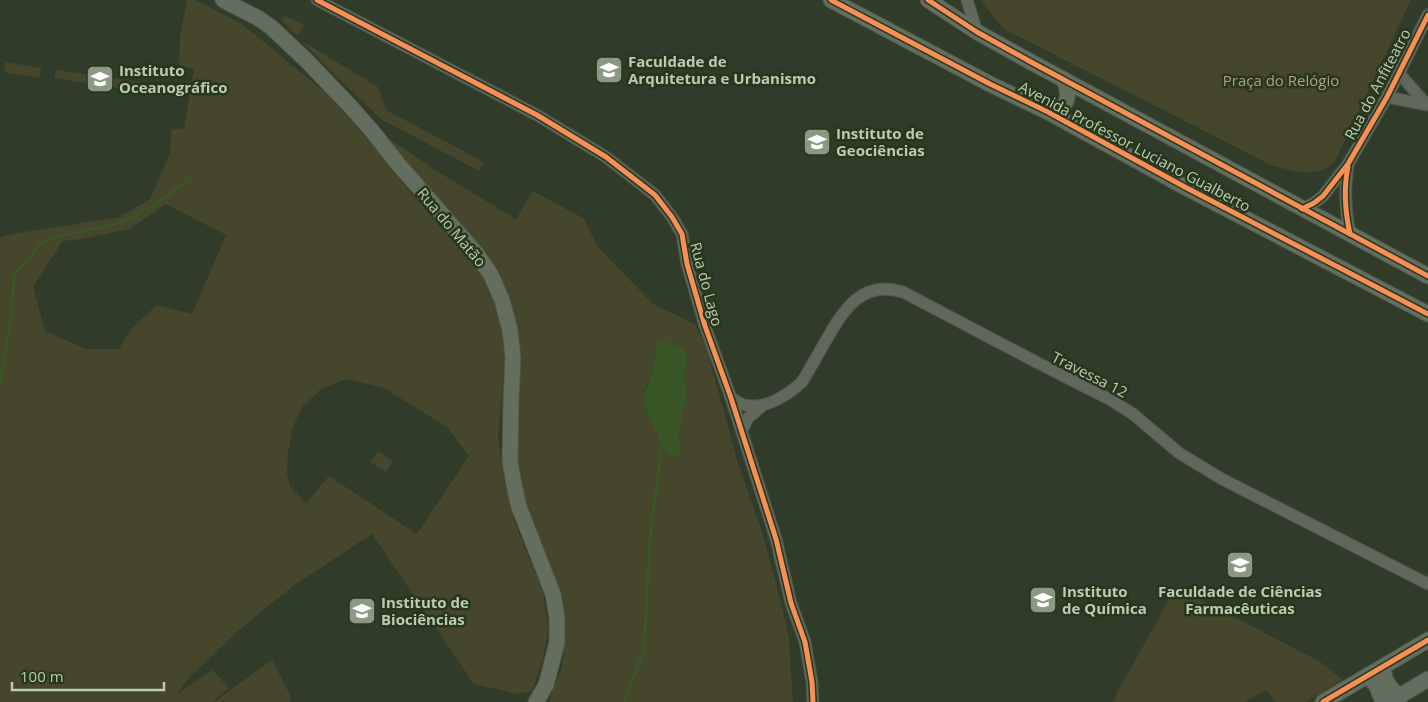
<svg xmlns="http://www.w3.org/2000/svg" width="1428" height="702" font-family="'Open Sans',sans-serif">
<rect width="100%" height="100%" fill="#303b2a"/>
<g fill="#45462c" fill-rule="evenodd">
<path d="M 187,0 L 195,0 L 242,24 L 326,93 L 375,147 L 410,192 L 481,273 L 496,301 L 504,335 L 505,364 L 498,437 L 504,480 L 515,523 L 543,592 L 548,630 L 543,660 L 532,691 L 517,694 L 474,684 L 372,534 L 293,586 L 240,629 L 187,680 L 177,694 L 212,670 L 229,688 L 213,701 L 214,702 L 0,702 L 0,237 L 18,233 L 120,217 L 150,199 L 170,154 L 171,130 L 184,128 L 194,69 L 179,65 L 180,36 ZM 166,204 L 226,235 L 192,314 L 157,305 L 131,329 L 119,349 L 86,349 L 45,331 L 33,286 L 63,241 L 83,239 L 129,229 ZM 346,379 L 382,387 L 447,427 L 469,456 L 417,534 L 329,476 L 306,503 L 290,487 L 287,474 L 288,453 L 292,429 L 302,407 L 321,389 Z"/>
<path d="M 982,0 L 1411,0 L 1337,157 C 1335,160 1333,164 1330,166 C 1313,178 1291,170 1273,166 L 1004,29 L 984,5 Z"/>
<polygon points="285,16 305,25 297,36 282,21 282,18"/>
<polygon points="302,41 378,87 386,110 484,162 479,171 381,119 336,76"/>
<polygon points="6,62 41,68 40,78 4,72"/>
<polygon points="56,70 140,82 139,91 54,78"/>
<path d="M 388,138 L 435,170 L 516,219 L 533,191 L 583,218 L 598,247 L 653,304 L 695,324 L 707,350 L 738,463 L 762,532 L 781,602 L 789,638 L 793,702 L 548,702 L 562,667 L 566,628 L 561,598 L 525,507 L 517,467 L 518,359 L 508,298 L 498,270 L 480,248 L 445,212 ZM 665,341 L 682,348 L 687,356 L 685,373 L 687,401 L 683,411 L 679,436 L 681,452 L 676,457 L 666,454 L 644,406 L 645,389 L 652,375 L 656,346 Z"/>
<polygon points="378,451 393,461 386,472 370,462"/>
<polygon points="1176,587 1319,661 1343,680 1306,702 1275,702 1268,692 1264,691 1246,702 1112,702"/>
<polygon points="272,660 291,697 290,702 214,702"/>
</g>
<polygon fill="#395627" points="661,341 665,341 682,348 686,352 687,356 685,373 687,401 683,411 679,436 681,454 676,457 669,456 666,454 644,406 643,396 652,375 656,346"/>
<g fill="none" stroke-linecap="round" stroke-linejoin="round">
<g stroke="#395627" stroke-width="3">
<polyline points="0,383 12,312 14,275 41,244 55,237 120,223 155,205 189,179"/>
<polyline points="624,702 644,650 650,538 662,440"/>
</g>
<g stroke="#4d5548" stroke-width="13">
<g id="street">
<polyline points="317,0 537,115 606,157 655,195 672,217 682,234 687,264 705,326 731,398 776,539 791,603 805,642 812,682 813,702"/>
<polyline points="967,0 977,32"/>
<polyline points="1399,73 1426,104"/>
<polyline points="1387,97 1428,105"/>
<path d="M 1348,166 C 1344,190 1345,211 1350,234"/>
<polyline points="1302,209 1314,203 1323,196 1348,164 1387,97 1428,15"/>
<path d="M 731,398 C 736,401 740,404 745,405 C 765,410 788,395 802,382 C 810,369 817,356 825,342 C 843,311 861,279 903,292 L 1038,363 L 1111,400 L 1133,414 L 1179,453 L 1222,479 L 1428,584"/>
<polyline points="742,430 748,418 763,405"/>
</g>
</g>
<g stroke="#4d5548" stroke-width="17">
<g id="secondary">
<polyline points="223,0 258,18 271,27 307,61 350,106 372,131 399,165 476,253 491,275 502,300 510,330 513,358 511,400 510,461 514,485 519,507 553,594 557,618 557,642 552,662 546,685 536,702"/>
<polyline points="831,0 990,84 1048,112 1183,186 1428,314"/>
<polyline points="928,0 977,32 1031,62 1428,276"/>
<path d="M 1048,112 C 1068,109 1072,96 1063,79"/>
<path d="M 1383,667 C 1384,681 1389,687 1399,696"/>
<polyline points="1368,677 1376,685 1383,702"/>
<polyline points="1323,702 1428,640"/>
<polyline points="1390,702 1428,679"/>
</g>
</g>
<use href="#street" stroke="#5f685b" stroke-width="11"/>
<use href="#secondary" stroke="#646e5e" stroke-width="15"/>
<g stroke="#26371c" stroke-width="8">
<g id="cycleway">
<polyline points="317,0 537,115 606,157 655,195 672,217 682,234 687,264 705,326 731,398 776,539 791,603 805,642 812,682 813,702"/>
<polyline points="831,0 990,84 1048,112 1183,186 1428,314"/>
<polyline points="928,0 977,32 1031,62 1428,276"/>
<path d="M 1348,167 C 1343,190 1345,211 1350,234"/>
<polyline points="1302,209 1314,203 1323,196 1348,164 1387,97 1428,15"/>
<polyline points="1323,702 1428,640"/>
</g>
</g>
<use href="#cycleway" stroke="#f78f57" stroke-width="5"/>
</g>
<defs>
<g id="university-square" transform="scale(1.4375)"><rect x="-9" y="-9" width="18" height="18" rx="4" fill="#8b9984" stroke="#26371c"/><path d="M0-5L7-2L0 1L-7-2ZM-4 1L0 2.5L4 1V4Q0 6-4 4Z" fill="#fff"/></g>
</defs>
<g fill-rule="evenodd">
<use href="#university-square" x="609" y="70"/>
<use href="#university-square" x="100" y="79"/>
<use href="#university-square" x="817" y="142"/>
<use href="#university-square" x="1240" y="565"/>
<use href="#university-square" x="1043" y="600"/>
<use href="#university-square" x="362" y="611"/>
</g>
<g text-anchor="middle" dominant-baseline="central" stroke-width="5" stroke-linejoin="round" paint-order="stroke">
<g font-size="15" font-weight="bold" fill="#bcccb4" stroke="#26371c" text-anchor="start">
<text x="628" y="61">Faculdade de<tspan x="628" dy="17">Arquitetura e Urbanismo</tspan></text>
<text x="119" y="70">Instituto<tspan x="119" dy="17">Oceanográfico</tspan></text>
<text x="836" y="133">Instituto de<tspan x="836" dy="17">Geociências</tspan></text>
<text x="1062" y="591">Instituto<tspan x="1062" dy="17">de Química</tspan></text>
<text x="1240" y="591" text-anchor="middle">Faculdade de Ciências<tspan x="1240" dy="17">Farmacêuticas</tspan></text>
<text x="381" y="602">Instituto de<tspan x="381" dy="17">Biociências</tspan></text>
</g>
<g font-size="15" fill="#b7998e" stroke="#26371c">
<text x="1281" y="80">Praça do Relógio</text>
</g>
<g font-size="15" fill="#bcccb4" stroke="#26371c">
<text transform="translate(1377 84) rotate(-62)">Rua do Anfiteatro</text>
<text transform="translate(1135 146) rotate(28)">Avenida Professor Luciano Gualberto</text>
<text transform="translate(452 227) rotate(50)">Rua do Matão</text>
<text transform="translate(707 284) rotate(75)">Rua do Lago</text>
<text transform="translate(1090 374) rotate(27)">Travessa 12</text>
</g>
</g>
<path d="M12 682v8h152v-8" fill="none" stroke="#bcccb4" stroke-width="2.5"/>
<text x="20" y="682" font-size="15" fill="#bcccb4" stroke="#26371c" stroke-width="4" paint-order="stroke">100 m</text>
</svg>
